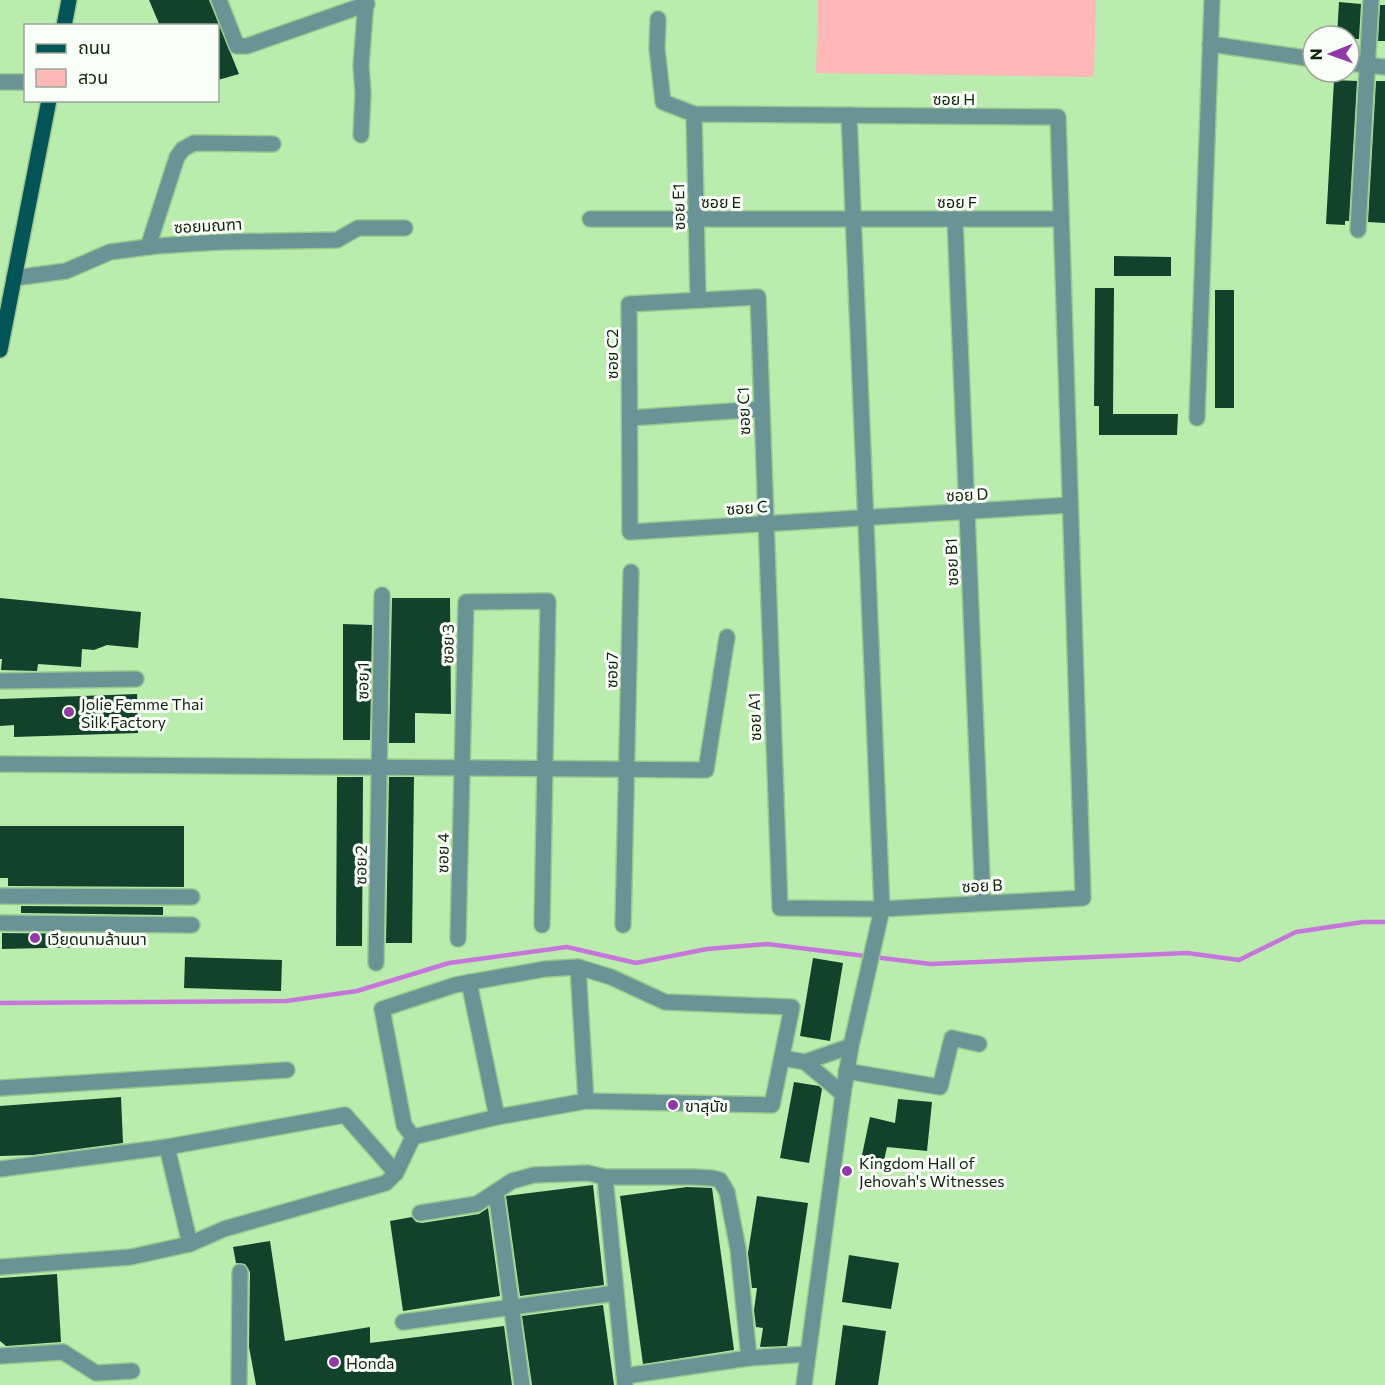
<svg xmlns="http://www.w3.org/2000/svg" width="1385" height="1385" font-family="Commissioner,'Noto Sans Thai',sans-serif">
<rect width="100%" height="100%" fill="#baecad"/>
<polygon fill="#feb8b8" points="818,0 1096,0 1094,77 816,73"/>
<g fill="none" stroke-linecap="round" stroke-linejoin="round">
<polyline stroke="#c676db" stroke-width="4.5" points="0,1003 286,1001 357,991 449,963 567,947 636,963 707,949 767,944 931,964 1187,953 1239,960 1296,932 1363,922 1385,922"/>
</g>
<g fill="#12422c">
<polygon points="149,0 209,0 239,74 218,80 218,26 160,26"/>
<polygon points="1339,2 1361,4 1359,39 1349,39 1349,36 1337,36"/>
<polygon points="1380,5 1385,5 1385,41 1378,41"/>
<polygon points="1334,80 1357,81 1349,221 1345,221 1345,225 1326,224"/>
<polygon points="1376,81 1385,81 1385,223 1368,222"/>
<polygon points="1114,256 1171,257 1171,276 1114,276"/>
<polygon points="1095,288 1114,288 1113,414 1178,414 1177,435 1099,435 1099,406 1094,406"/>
<rect x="1215" y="290" width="19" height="118"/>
<polygon points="0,598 141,612 138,648 107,645 94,650 82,649 81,667 38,664 37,671 1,670 2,659 0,659"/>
<polygon points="392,598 450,598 451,714 415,713 415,743 389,743"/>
<polygon points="343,624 372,625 370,740 343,740"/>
<polygon points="137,694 138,733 14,737 14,725 0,726 0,699"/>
<polygon points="337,777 363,777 362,946 336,946"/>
<polygon points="389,777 414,777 412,943 386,943"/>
<polygon points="0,826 184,826 184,887 8,886 8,878 0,878"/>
<polygon points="21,906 163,907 163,915 21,913"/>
<polygon points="2,933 88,934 88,947 2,949"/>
<polygon points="185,957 282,960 281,991 184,988"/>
<polygon points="813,958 843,963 830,1041 800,1036"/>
<polygon points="794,1082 819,1086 822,1089 809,1163 780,1158"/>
<polygon points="121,1097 123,1143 33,1155 0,1156 0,1106"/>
<polygon points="898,1099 932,1102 927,1151 887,1147 883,1165 861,1160 870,1117 895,1123"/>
<polygon points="593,1185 604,1285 520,1296 506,1196"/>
<polygon points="687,1187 712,1188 734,1350 643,1364 620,1196"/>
<polygon points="757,1196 808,1203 787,1346 760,1347 763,1328 756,1327 754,1310 757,1288 752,1288 748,1253"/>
<polygon points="488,1208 500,1296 403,1311 390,1221 412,1217 416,1222 422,1223 479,1214"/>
<polygon points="270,1241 285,1341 370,1327 370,1343 504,1326 512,1385 256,1385 249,1347 250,1272 245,1264 236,1263 233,1247"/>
<polygon points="849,1255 899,1263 891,1309 842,1302"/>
<polygon points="57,1274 61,1342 6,1346 0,1341 0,1278"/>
<polygon points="603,1305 614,1385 532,1385 522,1316"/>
<polygon points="843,1325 886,1331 878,1385 835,1385"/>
</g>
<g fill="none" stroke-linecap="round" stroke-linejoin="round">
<g stroke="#9bc890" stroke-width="18">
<g id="minor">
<polyline points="219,0 237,46 247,46 367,4"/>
<polyline points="658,19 657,49 663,102 694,114 1058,117 1083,898 882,909 780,908 758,297 629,304 630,532 1070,505"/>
<polyline points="1210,44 1313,59"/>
<polyline points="1349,63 1385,67"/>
<polyline points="0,82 26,82"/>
<polyline points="694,114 698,300"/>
<polyline points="361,135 363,93 361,66 366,0"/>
<polyline points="590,219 1061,219"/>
<polyline points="955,219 983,903"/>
<polyline points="1358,230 1371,0"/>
<polyline points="148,247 177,157 183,149 194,143 273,144"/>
<polyline points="14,278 66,271 110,252 156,246 219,242 337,240 358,228 405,228"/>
<polyline points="630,418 761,409"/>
<polyline points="1197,418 1212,0"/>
<polyline points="0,681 136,679"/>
<polyline points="0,764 706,770 727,637"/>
<polyline points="0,896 192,897"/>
<polyline points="0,923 192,925"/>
<polyline points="623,925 631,572"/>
<polyline points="458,939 466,602 548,601 542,925"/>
<polyline points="376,963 382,595"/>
<polygon points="578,967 611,977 665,1002 792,1007 772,1105 586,1101 497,1117 413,1137 404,1125 382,1009 455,985 545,969"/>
<polyline points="578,967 586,1101"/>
<polyline points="469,982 497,1117"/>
<polyline points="782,1058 805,1062 851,1046"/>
<polyline points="805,1062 843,1094"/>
<polyline points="846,1071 940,1087 952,1038 979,1044"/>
<polyline points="0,1088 287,1070"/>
<polyline points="167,1147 190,1244"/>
<polyline points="0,1169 167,1147 345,1115 396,1173"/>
<polyline points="605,1177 625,1385"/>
<polyline points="496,1192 522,1385"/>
<polyline points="420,1213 477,1204 512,1181 534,1175 588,1173 605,1177 693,1177 712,1178 720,1180 727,1192 738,1249 749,1358"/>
<polyline points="0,1267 131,1257 190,1244 224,1229 386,1183 396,1173 413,1137"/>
<polyline points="403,1322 616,1293"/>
<polyline points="0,1356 63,1352 96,1373 132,1371"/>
<polyline points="625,1376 749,1358 808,1354"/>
<polyline points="239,1385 240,1272"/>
<polyline points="804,1385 843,1094 851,1046 882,909 849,115"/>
</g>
</g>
<g stroke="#9bc890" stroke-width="18">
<g id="major">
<polyline points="64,26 69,0"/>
<polyline points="0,350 49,100"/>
</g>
</g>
<use href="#minor" stroke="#6a9395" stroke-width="15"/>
<use href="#major" stroke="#035457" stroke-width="15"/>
</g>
<g fill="#913aa7" stroke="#f9fef8" stroke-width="2">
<circle cx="69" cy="712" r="6"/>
<circle cx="35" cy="938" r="6"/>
<circle cx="673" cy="1105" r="6"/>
<circle cx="847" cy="1171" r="6"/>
<circle cx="334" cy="1362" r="6"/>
</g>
<g text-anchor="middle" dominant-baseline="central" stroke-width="6" stroke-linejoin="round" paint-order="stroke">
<g font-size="16" fill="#0f220a" stroke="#f9fef8">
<text x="954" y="98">ซอย H</text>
<text x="721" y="201">ซอย E</text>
<text x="957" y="201">ซอย F</text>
<text transform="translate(678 207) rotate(-91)">ซอย E1</text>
<text transform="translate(208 225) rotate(-3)">ซอยมณฑา</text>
<text transform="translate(611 354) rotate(-90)">ซอย C2</text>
<text transform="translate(743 411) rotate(-92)">ซอย C1</text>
<text transform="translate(967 494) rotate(-3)">ซอย D</text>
<text transform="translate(747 507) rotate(-4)">ซอย C</text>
<text transform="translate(951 562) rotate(-92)">ซอย B1</text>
<text transform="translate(447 644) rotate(-89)">ซอย 3</text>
<text transform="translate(611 670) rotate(-89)">ซอย7</text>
<text transform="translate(362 681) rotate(-89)">ซอย 1</text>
<text transform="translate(754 717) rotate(-92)">ซอย A1</text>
<text transform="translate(442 853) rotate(-89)">ซอย 4</text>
<text transform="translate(360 865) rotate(-89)">ซอย 2</text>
<text transform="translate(982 885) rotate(-3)">ซอย B</text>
</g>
<g font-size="16" fill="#0f220a" stroke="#f9fef8" text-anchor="start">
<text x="81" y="703">Jolie Femme Thai<tspan x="81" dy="18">Silk Factory</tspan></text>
<text x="47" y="938">เวียดนามล้านนา</text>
<text x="685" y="1105">ขาสุนัข</text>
<text x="859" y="1162">Kingdom Hall of<tspan x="859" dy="18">Jehovah's Witnesses</tspan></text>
<text x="346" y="1362">Honda</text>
</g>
</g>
<rect x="24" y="24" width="195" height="78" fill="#f9fef8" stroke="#9ba699" stroke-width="1.5"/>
<rect x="36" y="44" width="30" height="9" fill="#035457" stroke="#9ba699" stroke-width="1.5"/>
<text x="78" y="54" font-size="18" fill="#0f220a">ถนน</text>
<rect x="36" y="69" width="30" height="18" fill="#feb8b8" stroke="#9ba699" stroke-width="1.5"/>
<text x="78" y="84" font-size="18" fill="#0f220a">สวน</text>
<g transform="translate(1331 54) rotate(269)"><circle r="28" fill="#f9fef8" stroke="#9ba699" stroke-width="1.5"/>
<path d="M0-4.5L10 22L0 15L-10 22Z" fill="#913aa7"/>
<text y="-9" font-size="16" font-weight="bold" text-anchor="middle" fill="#0f220a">N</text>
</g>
</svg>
